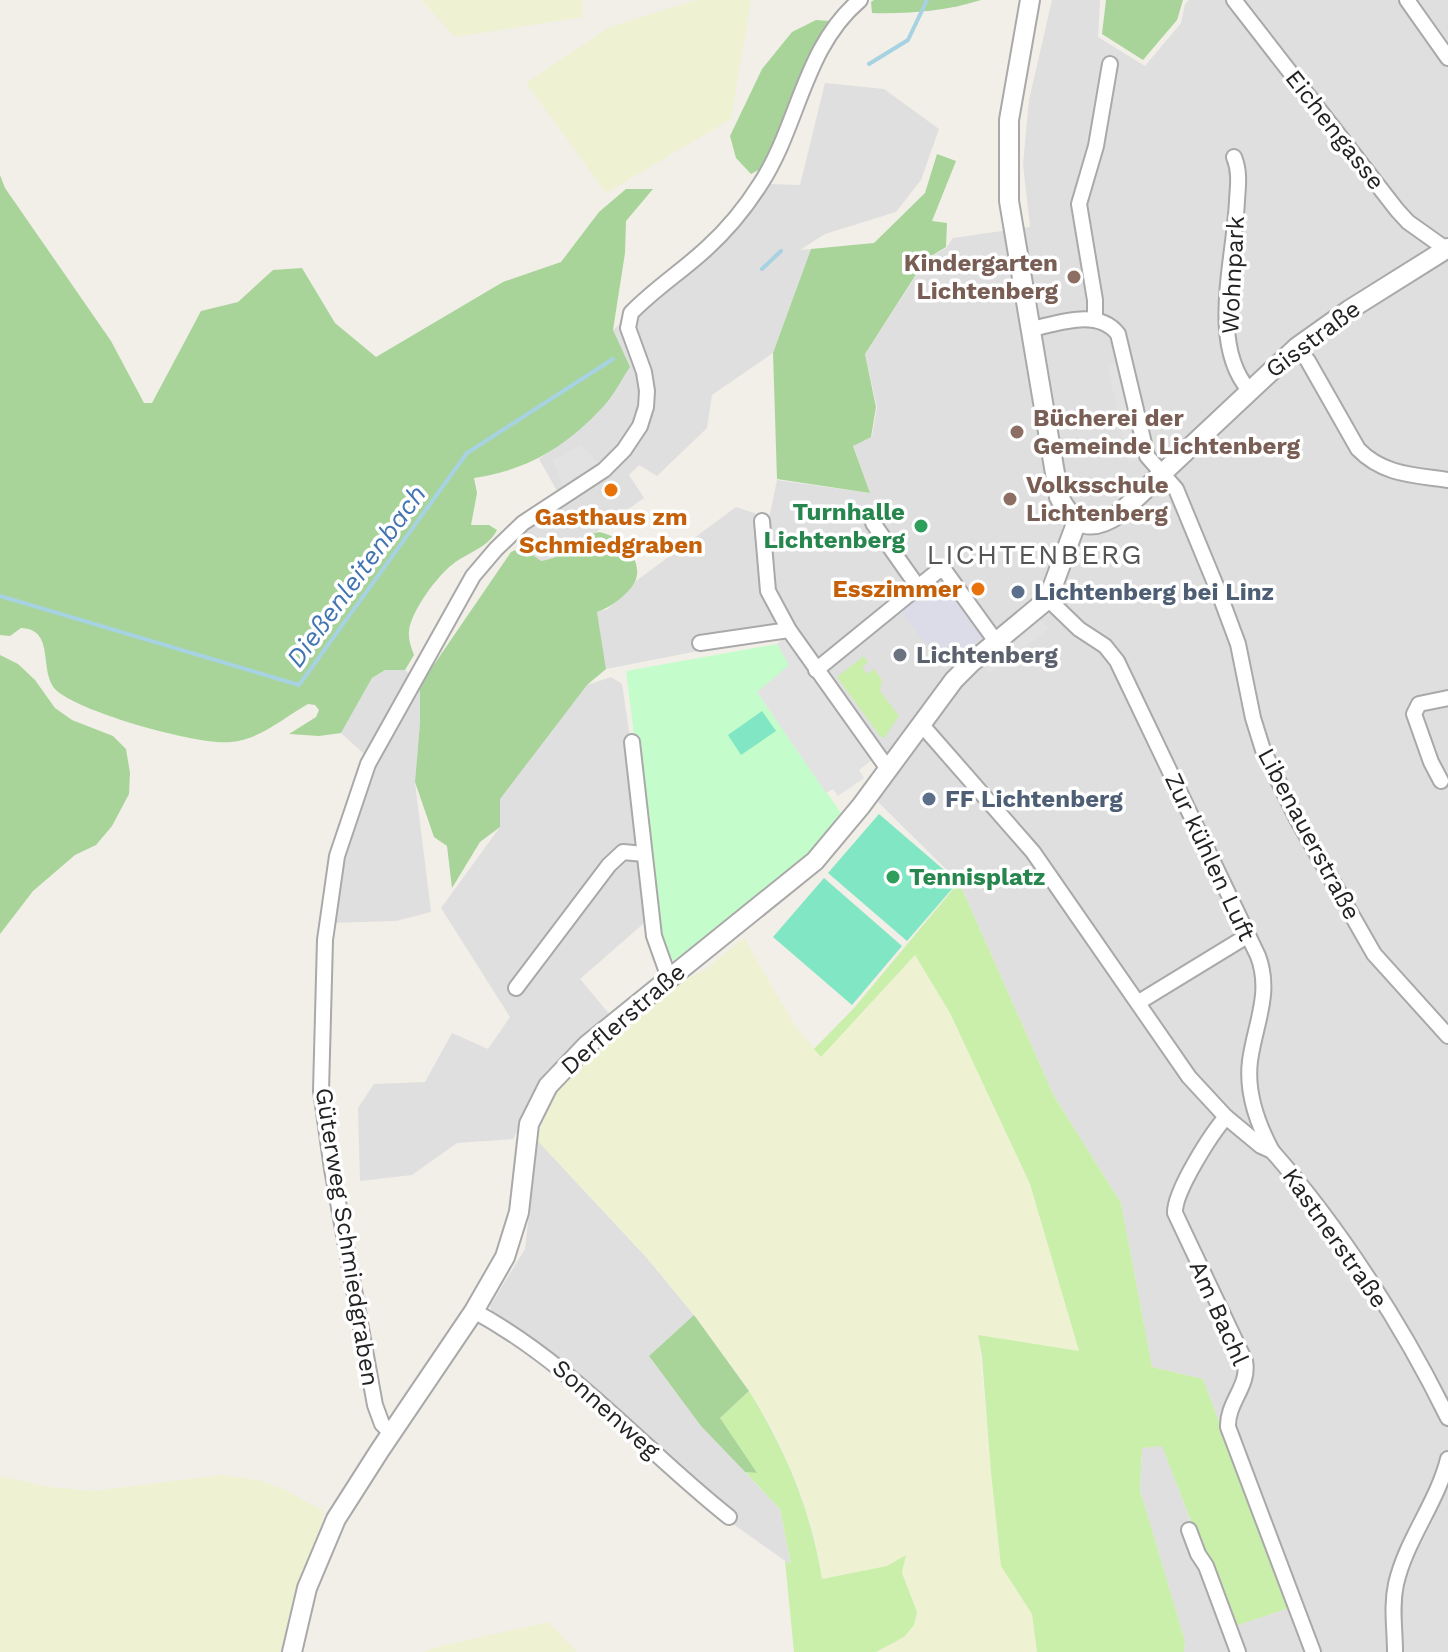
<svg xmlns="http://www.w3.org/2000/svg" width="1448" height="1652" font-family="'Work Sans',sans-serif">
<rect width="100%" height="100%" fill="#f2efe8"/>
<g fill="#e0dfdf">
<polygon points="1052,0 1100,0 1098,37 1145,66 1181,23 1185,4 1189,0 1448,0 1448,1652 1184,1652 1185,1641 1140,1490 1142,1448 1162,1445 1231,1627 1289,1608 1203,1379 1152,1367 1121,1203 1054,1096 959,882 876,800 896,773 796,632 606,669 597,612 608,609 636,581 736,507 769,518 777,480 870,493 853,445 872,436 877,407 865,354 927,259 946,248 953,238 1030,227 1023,164 1029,100"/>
<polygon points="825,83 884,89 939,129 921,180 896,212 825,234 800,250 811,249 773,353 712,395 707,428 657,476 639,465 629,475 644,498 558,559 541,561 522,547 516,539 565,505 539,459 564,441 613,330 736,227 769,184 800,185"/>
<polygon points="385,670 405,670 420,685 420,723 415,782 431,912 396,921 330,923 351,825 375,764 341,733 372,678"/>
<polygon points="611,677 622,684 633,757 651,917 580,979 611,1016 545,1076 513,1139 457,1143 412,1175 360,1181 358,1108 374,1084 425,1082 452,1033 488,1049 510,1017 441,908 500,827 500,799 533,752 587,685"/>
<polygon points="537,1140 647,1258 694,1315 649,1356 701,1426 780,1509 791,1565 702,1502 493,1315 490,1306 525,1249"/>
</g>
<g fill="#eef2d3">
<polygon points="421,0 583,0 583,17 455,37"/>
<polygon points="696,0 751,0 731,119 606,193 526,83 610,27"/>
<polygon points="744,938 795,1026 821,1056 915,955 950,1013 1030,1184 1079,1351 978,1336 1001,1566 1032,1614 1037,1652 876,1652 904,1637 917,1612 902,1573 906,1556 887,1566 822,1579 815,1538 800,1490 774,1431 749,1391 694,1315 647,1258 537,1140 549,1105 560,1087 594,1053 685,979 705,970"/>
<polygon points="220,1475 258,1480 285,1490 324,1511 322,1522 295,1592 282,1652 0,1652 0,1476 49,1487 94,1491"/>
<polygon points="548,1622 577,1652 423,1652 441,1646"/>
</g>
<g fill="#c9efab">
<polygon points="864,656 868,662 862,667 867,674 874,669 882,680 880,691 899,716 884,738 880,736 837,677"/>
<polygon points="959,882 1054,1096 1121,1203 1152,1367 1203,1379 1289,1608 1232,1627 1162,1446 1142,1448 1140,1490 1185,1641 1184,1652 1037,1652 1032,1614 1001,1566 991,1472 982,1357 978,1335 1079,1351 1030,1184 950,1013 915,955 821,1057 814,1049 854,1008"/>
<path d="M 749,1391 C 786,1450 811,1510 822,1579 L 887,1566 L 906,1555 L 902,1573 L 917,1612 L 914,1625 L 904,1637 L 876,1652 L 794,1652 L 785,1561 L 791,1564 L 780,1509 L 745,1472 L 755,1473 L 720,1418 Z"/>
</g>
<g fill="#a8d49a">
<path d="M 874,0 L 981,0 C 947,11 908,14 872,13 L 871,2 Z"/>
<polygon points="1106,0 1183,0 1177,20 1143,60 1102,34"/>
<polygon points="816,20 830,21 801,79 764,167 751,174 736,158 730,136 762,69 792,32"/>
<polygon points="937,154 956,161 932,221 947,223 946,247 926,259 865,354 876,407 871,437 853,446 870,493 777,479 773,353 811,249 874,243 925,193"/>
<path d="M 0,175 L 5,188 L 111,341 L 144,403 L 152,403 L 201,311 L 238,302 L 273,270 L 302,268 L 335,323 L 376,357 L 503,282 L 561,262 L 599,212 L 626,189 L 653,189 L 626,221 L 625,253 L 613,330 L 630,367 C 621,380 613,397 602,408 C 565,447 528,470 474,478 L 477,493 L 471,525 L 489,525 L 497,530 C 488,548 468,552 453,564 C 438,575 411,611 409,631 C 408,639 411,647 414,655 L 405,670 L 385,670 L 372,678 L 341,733 L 319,736 L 289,734 L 316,717 L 319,710 L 315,705 L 308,704 C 285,717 259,740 231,742 C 199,746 79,712 56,690 C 38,671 56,629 21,628 L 10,636 L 0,635 Z"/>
<path d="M 599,532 C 618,535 643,557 636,579 C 632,592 610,608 597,612 L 606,669 L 587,685 L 500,799 L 500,827 L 480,842 L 452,888 L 447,846 L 434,837 L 415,782 L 420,723 L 420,685 L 511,552 L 522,547 L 541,561 C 570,557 577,536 599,532 Z"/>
<polygon points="0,655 18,664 35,680 55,708 72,720 113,736 126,749 130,773 129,794 112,826 96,845 75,855 33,891 0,934"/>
<polygon points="694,1315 749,1391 720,1418 757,1473 745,1472 701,1426 649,1356"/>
</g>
<polygon fill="#c4fdcb" points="777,644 790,665 757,692 841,813 807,858 673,961 659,933 626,671"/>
<g fill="#81e6c4">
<polygon points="762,711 776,731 741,755 728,735"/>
<polygon points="879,814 958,882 907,941 828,873"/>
<polygon points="824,878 902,946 852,1005 773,937"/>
</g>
<g fill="#e2e2e2">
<polygon points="1119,362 1140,459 1129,462 1107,365"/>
<polygon points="580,445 602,466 565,491 553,460"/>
<polygon points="1039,618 1048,629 989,673 981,662"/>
<polygon points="786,637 872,760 859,770 864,778 838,796 833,789 826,793 757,692 789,665 777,644"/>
</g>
<polygon fill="#dcdce8" points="939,577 984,636 943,667 899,609"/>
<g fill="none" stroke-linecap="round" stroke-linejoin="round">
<g stroke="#a6d2e2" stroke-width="4">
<polyline points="869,64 908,40 927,0"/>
<polyline points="762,269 781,251"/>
<polyline points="0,596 299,685 467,453 613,359"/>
</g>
<g stroke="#a9a9a9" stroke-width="18">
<g id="minor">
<polyline points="1234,0 1397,210 1408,222 1446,249"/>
<polyline points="1407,0 1448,58"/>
<path d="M 1234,157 C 1240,171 1238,186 1237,200 C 1235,257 1208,343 1249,390"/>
<polyline points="1095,319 1095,300 1079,204 1096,146 1110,64"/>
<path d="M 1032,329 C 1059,323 1098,308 1118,334 L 1147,456 L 1176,489 L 1219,593 L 1238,644 L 1253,718 L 1263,750 L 1297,819 L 1374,954 L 1448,1036"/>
<path d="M 1297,347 L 1308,361 L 1358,449 C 1383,475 1414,475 1448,480"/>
<polyline points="762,521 768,591 789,630 888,769"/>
<polyline points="918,587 938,571 945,571 997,643"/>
<path d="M 1048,599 L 1079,629 L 1105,646 L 1117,661 L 1258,956 C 1272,993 1255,1024 1250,1061 C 1246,1092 1257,1123 1272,1151"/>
<polyline points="700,643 789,630"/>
<polyline points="816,670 918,587 873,523"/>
<path d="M 921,724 L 1033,852 L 1189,1077 L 1226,1117 L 1261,1146 L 1272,1151 C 1340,1228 1403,1326 1448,1418"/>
<polyline points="632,742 654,936 669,978"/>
<polyline points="1441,781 1431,762 1414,714 1419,704 1448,698"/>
<polyline points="516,988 609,865 623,852 644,854"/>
<polyline points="1139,1002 1247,936"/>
<path d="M 1226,1117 C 1211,1134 1174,1192 1175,1213 L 1245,1361 C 1250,1386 1227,1402 1228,1427 L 1313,1652"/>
<path d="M 474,1311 C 572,1364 643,1449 729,1517"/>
<path d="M 391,1433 L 382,1424 L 375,1405 L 332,1169 L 321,1091 L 325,940 L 337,856 L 368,764 L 473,576 L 496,549 L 523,523 L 604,470 L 624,450 L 640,426 L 646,407 L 647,391 L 644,372 L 628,328 L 631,313 C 653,290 682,271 706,249 C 727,230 746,207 761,183 C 799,124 804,47 860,0"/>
<polyline points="1189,1530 1198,1554 1206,1566 1238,1652"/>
<path d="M 1395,1652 C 1395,1629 1391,1607 1396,1584 C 1406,1540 1437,1503 1448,1459"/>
</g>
</g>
<g stroke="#a9a9a9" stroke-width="22">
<g id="tertiary">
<path d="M 1030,0 L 1009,120 L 1009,201 L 1059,497 C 1075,527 1091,533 1120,513 L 1297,347 L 1349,310 L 1448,248"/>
<polyline points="292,1652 307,1588 336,1519 380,1450 474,1311 505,1257 519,1212 529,1124 548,1086 587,1045 815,861 861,806 954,680 972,662 1048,599 1077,521"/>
</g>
</g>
<use href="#minor" stroke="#fff" stroke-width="14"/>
<use href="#tertiary" stroke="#fff" stroke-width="18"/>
</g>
<g fill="#8d6e63" stroke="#fff" stroke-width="3">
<circle cx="1074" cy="277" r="8"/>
<circle cx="1017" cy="432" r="8"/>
<circle cx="1010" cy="499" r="8"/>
</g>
<g fill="#e8710a" stroke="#fff" stroke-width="3">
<circle cx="611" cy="490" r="8"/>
<circle cx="978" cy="589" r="8"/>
</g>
<g fill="#2e9e5b" stroke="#fff" stroke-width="3">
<circle cx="921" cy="526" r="8"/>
<circle cx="893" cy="877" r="8"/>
</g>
<g fill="#5c6f8a" stroke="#fff" stroke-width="3">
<circle cx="1018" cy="592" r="8"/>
<circle cx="929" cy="799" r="8"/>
</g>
<circle fill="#6b7280" stroke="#fff" stroke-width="3" cx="900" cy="655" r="8"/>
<g text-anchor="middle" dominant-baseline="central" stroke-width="7" stroke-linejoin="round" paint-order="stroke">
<g font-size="24" fill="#222" stroke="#fff">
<text transform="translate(1335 130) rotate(52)">Eichengasse</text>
<text transform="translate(1233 275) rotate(-87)">Wohnpark</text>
<text transform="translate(1313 339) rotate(-37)">Gisstraße</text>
<text transform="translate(1309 834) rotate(62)">Libenauerstraße</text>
<text transform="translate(1210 857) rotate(65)">Zur kühlen Luft</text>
<text transform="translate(623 1019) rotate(-41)">Derflerstraße</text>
<text transform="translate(347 1237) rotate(81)">Güterweg Schmiedgraben</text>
<text transform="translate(1335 1238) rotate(55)">Kastnerstraße</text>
<text transform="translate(1219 1313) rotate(66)">Am Bachl</text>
<text transform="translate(606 1409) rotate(42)">Sonnenweg</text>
</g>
<g font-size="24" font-weight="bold" fill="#785e54" stroke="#fff" text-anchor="start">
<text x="1058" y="263" text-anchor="end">Kindergarten<tspan x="1058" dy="28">Lichtenberg</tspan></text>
<text x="1033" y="418">Bücherei der<tspan x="1033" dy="28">Gemeinde Lichtenberg</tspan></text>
<text x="1026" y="485">Volksschule<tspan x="1026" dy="28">Lichtenberg</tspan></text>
</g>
<g font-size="24" font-weight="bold" fill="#27864d" stroke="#fff" text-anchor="end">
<text x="905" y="512">Turnhalle<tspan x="905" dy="28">Lichtenberg</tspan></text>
<text x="909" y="877" text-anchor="start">Tennisplatz</text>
</g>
<g font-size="24" font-weight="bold" fill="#c56008" stroke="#fff">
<text x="611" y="517">Gasthaus zm<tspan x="611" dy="28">Schmiedgraben</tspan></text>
<text x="962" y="589" text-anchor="end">Esszimmer</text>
</g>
<g font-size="24" font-weight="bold" fill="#4e5e75" stroke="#fff" text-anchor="start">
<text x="1034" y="592">Lichtenberg bei Linz</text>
<text x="945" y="799">FF Lichtenberg</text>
</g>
<g font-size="24" font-weight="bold" fill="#5b616d" stroke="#fff" text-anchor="start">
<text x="916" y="655">Lichtenberg</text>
</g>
<g font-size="26" font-style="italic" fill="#4275b2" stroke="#fff">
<text transform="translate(356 576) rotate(-54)">Dießenleitenbach</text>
</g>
<g font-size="28" letter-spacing="2" fill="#555" stroke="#fff">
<text x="1035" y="554">LICHTENBERG</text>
</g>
</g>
</svg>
